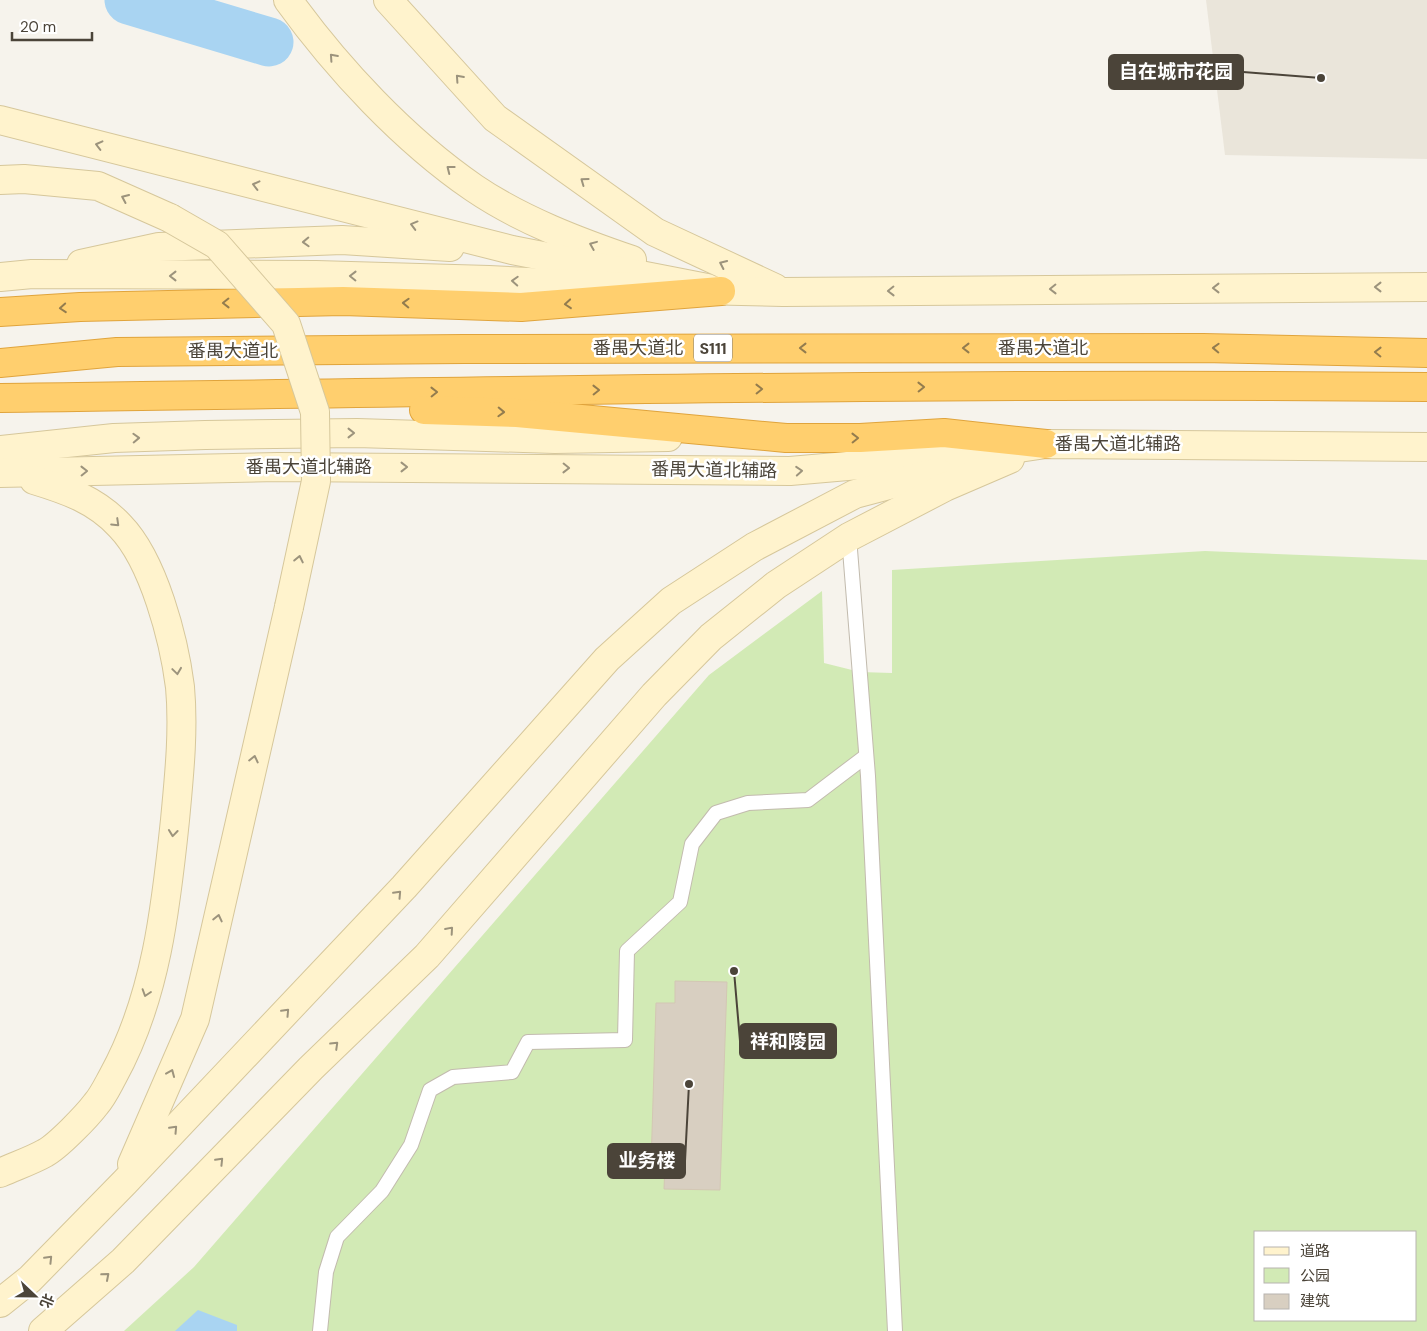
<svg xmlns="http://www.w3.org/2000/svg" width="1427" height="1331" font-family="'DM Sans','Noto Sans SC',sans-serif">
<rect width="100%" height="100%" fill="#f6f3ec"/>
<polygon fill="#eae5da" points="1206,0 1427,0 1427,159 1225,155"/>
<path fill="#d2eab5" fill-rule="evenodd" d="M 1205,551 L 1427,560 L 1427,1331 L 124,1331 L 194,1267 L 709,675 L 822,591 L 824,663 L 860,672 L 892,673 L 892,570 ZM 1256,1232 L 1416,1232 L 1416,1320 L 1256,1320 Z"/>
<polygon fill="#a9d4f2" points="198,1310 237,1325 237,1331 175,1331"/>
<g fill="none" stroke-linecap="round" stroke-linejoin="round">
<polyline stroke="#a9d4f2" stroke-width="49" points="129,0 269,42"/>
</g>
<polygon fill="#d8cfc1" stroke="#d3c7b4" points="675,981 727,982 720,1190 664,1189 665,1165 651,1165 656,1003 675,1003"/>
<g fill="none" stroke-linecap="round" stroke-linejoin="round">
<g stroke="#c2bbae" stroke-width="16">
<g id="lane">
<polyline points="849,537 868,776 895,1331"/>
<polyline points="320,1331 326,1272 337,1237 382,1191 411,1145 430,1090 453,1077 512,1072 528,1042 625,1040 627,951 680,902 692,844 716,813 748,803 808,800 866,756"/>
</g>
</g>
<g stroke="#d6c79b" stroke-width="30">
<g id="secondary">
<path d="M 288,0 C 337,68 404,140 474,188 C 521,220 579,242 632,260"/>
<polyline points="388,0 495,118 655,232 775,288"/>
<polyline points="0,120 512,250 707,288"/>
<polyline points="0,180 24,179 98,186 170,218"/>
<polyline points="81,264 159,247 342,240 450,247"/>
<polyline points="0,277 32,274 316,275 489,280 651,288"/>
<polyline points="696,290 783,292 1427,287"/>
<polyline points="0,450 114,438 205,435 357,433 555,439 668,437"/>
<polyline points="0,473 278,467 790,471 963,456 1046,444 1427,447"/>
<polyline points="132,1164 195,1019 289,607"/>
<path d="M 0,1173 C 15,1166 31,1161 45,1153 C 58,1146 87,1116 96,1104 C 103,1096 108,1085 113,1076 C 156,998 166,907 175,820 C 179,777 184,731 180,687 C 174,640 154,561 120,526 C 96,500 67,490 34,480"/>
<polyline points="0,1303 30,1279 125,1182 404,887 607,659 671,601 754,547 855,494 938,472"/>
<polyline points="43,1331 123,1261 311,1068 427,956 654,695 711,637 776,585 849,537 945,487 1010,459"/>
</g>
</g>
<g stroke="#e0a43c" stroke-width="30">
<g id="highway">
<polyline points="0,312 80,307 343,301 521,307 721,291"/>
<polyline points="0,363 117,352 464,349 1203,348 1427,353"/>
<path d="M 0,398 C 476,392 951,382 1427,387"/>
<polyline points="424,410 517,413 786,438 860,438 944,433 1046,444"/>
</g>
</g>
<use href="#lane" stroke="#fff" stroke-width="14"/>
<use href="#secondary" stroke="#fff3cd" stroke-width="28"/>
<use href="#highway" stroke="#ffcf6e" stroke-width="28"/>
<g stroke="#d6c79b" stroke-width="30" stroke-linecap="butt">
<polyline id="secondary-bridge" points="170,218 217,245 286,324 315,412 316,481 289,607"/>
</g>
<use href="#secondary-bridge" stroke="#fff3cd" stroke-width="28"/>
</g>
<defs><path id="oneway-chevron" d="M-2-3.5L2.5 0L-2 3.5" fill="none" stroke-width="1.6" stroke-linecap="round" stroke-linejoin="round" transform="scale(1.25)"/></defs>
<g stroke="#9c937c">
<use href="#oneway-chevron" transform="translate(333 57) rotate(-132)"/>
<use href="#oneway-chevron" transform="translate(459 78) rotate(-132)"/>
<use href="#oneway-chevron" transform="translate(99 145) rotate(-166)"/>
<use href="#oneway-chevron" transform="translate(450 169) rotate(-142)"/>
<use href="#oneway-chevron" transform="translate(584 181) rotate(-144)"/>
<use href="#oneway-chevron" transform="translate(256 185) rotate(-166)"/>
<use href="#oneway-chevron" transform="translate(125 198) rotate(-156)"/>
<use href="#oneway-chevron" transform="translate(414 225) rotate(-165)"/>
<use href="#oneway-chevron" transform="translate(306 242) rotate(178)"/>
<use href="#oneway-chevron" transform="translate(593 245) rotate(-158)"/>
<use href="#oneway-chevron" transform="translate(723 264) rotate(-155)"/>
<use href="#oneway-chevron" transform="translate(173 276) rotate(180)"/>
<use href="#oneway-chevron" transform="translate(353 276) rotate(-179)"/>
<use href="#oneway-chevron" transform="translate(515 281) rotate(-177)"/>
<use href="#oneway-chevron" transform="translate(1378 287) rotate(180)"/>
<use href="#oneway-chevron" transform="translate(1216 288) rotate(180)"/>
<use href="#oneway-chevron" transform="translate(1053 289) rotate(179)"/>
<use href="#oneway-chevron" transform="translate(891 291) rotate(179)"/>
<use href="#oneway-chevron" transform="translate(351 433)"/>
<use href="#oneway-chevron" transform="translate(136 438) rotate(-2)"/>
<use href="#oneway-chevron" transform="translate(404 467)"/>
<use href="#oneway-chevron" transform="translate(566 468) rotate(1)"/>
<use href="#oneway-chevron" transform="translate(84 471) rotate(-1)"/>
<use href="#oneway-chevron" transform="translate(799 471) rotate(-4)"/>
<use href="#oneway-chevron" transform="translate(116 523) rotate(44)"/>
<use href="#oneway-chevron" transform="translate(299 559) rotate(-78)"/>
<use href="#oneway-chevron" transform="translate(177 671) rotate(82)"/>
<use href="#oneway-chevron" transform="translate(254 759) rotate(-77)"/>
<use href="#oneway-chevron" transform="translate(173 833) rotate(96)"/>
<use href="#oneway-chevron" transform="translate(398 894) rotate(-47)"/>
<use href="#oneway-chevron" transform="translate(218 918) rotate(-77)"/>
<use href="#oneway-chevron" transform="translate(450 930) rotate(-49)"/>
<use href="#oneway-chevron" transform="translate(146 993) rotate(108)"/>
<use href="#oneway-chevron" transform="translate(286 1012) rotate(-47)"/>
<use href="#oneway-chevron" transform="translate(335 1045) rotate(-44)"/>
<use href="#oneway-chevron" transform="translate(171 1073) rotate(-67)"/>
<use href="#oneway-chevron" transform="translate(174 1129) rotate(-47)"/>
<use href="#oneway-chevron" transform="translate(220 1161) rotate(-46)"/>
<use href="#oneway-chevron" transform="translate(49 1259) rotate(-46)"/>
<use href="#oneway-chevron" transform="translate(106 1276) rotate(-41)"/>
</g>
<g stroke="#937c4e">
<use href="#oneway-chevron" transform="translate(226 303) rotate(179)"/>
<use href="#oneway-chevron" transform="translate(406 303) rotate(-178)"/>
<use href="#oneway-chevron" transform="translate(568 304) rotate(175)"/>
<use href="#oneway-chevron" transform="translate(63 308) rotate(176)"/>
<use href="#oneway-chevron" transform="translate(803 348) rotate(180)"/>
<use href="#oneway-chevron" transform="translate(966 348) rotate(180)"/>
<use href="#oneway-chevron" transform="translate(1216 348) rotate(-178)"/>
<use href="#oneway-chevron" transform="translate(1378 352) rotate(-179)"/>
<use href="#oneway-chevron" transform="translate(921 387) rotate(-1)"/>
<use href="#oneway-chevron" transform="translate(759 389) rotate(-1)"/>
<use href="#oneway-chevron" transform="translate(596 390) rotate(-1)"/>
<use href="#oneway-chevron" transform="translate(434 392) rotate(-1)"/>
<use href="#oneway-chevron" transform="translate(501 412) rotate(2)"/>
<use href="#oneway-chevron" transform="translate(855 438) rotate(-1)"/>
</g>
<g text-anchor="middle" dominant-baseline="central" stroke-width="5" stroke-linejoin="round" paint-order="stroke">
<rect fill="#fff" stroke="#817c74" stroke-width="1" x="694" y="334.5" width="38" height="27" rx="4"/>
<g font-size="16" font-weight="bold" fill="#4b4439">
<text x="713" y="348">S111</text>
</g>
<g font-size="18" fill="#4b4439" stroke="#fff">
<text x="638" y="348">番禺大道北</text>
<text x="1043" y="348">番禺大道北</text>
<text x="233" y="351">番禺大道北</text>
<text x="1118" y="444">番禺大道北辅路</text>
<text x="309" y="467">番禺大道北辅路</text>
<text transform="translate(714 470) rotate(1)">番禺大道北辅路</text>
</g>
</g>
<path fill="none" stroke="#4b4439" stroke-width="2" d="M1321 78L1243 72M734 971L740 1041M689 1084L685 1161"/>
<g fill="#4b4439" stroke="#fff" stroke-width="2">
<circle cx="1321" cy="78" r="5"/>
<circle cx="734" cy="971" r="5"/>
<circle cx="689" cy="1084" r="5"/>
</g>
<g fill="#4b4439" stroke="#4b4439" stroke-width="2">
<rect x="1109" y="55" width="134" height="34" rx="5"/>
<rect x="740" y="1024" width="96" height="34" rx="5"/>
<rect x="608" y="1144" width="77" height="34" rx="5"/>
</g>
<g font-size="19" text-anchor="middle" font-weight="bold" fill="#fff">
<text x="1176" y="78">自在城市花园</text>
<text x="788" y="1048">祥和陵园</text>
<text x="647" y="1167">业务楼</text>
</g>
<rect x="1254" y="1231" width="162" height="90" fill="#ffffff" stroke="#b7b4b0"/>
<rect x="1264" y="1247" width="25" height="8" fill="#fff3cd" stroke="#b7b4b0"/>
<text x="1300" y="1256" font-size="15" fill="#4b4439">道路</text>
<rect x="1264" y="1268" width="25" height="15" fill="#d2eab5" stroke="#b7b4b0"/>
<text x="1300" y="1281" font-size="15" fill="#4b4439">公园</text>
<rect x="1264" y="1294" width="25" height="15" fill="#d8cfc1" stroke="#b7b4b0"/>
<text x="1300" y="1306" font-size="15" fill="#4b4439">建筑</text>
<g transform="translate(35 1296) rotate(112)" stroke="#ffffff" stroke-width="4" paint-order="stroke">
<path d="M0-4L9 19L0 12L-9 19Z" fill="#4b4439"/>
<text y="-8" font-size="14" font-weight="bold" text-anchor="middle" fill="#4b4439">北</text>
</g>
<path d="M12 32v8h80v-8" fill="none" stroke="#4b4439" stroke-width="2.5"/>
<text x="20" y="32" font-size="15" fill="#4b4439" stroke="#ffffff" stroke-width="4" paint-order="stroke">20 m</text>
</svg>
